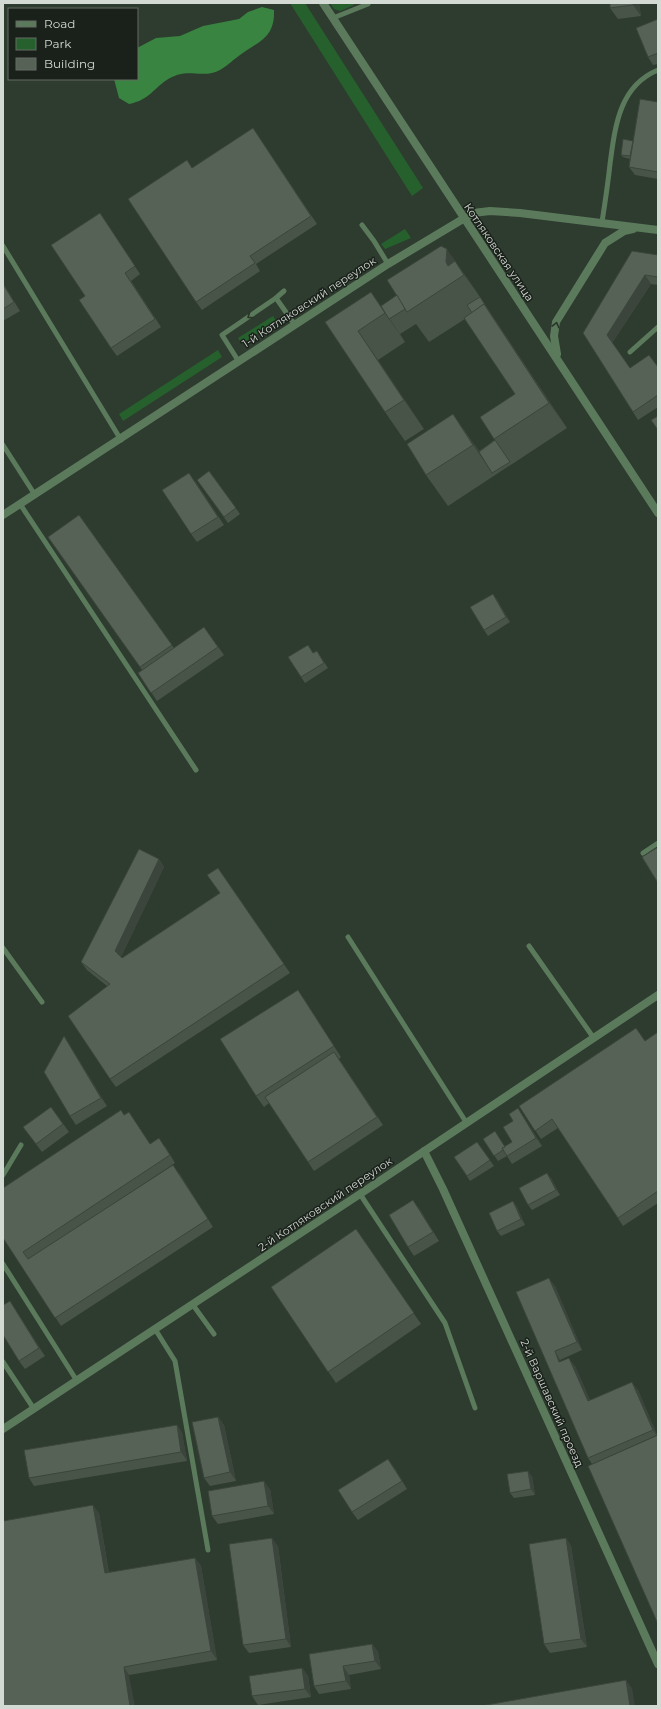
<svg xmlns="http://www.w3.org/2000/svg" width="661" height="1709" font-family="Montserrat,sans-serif">
<rect width="100%" height="100%" fill="#2e3b2f"/>
<g fill="#26612d">
<polygon points="290,3 305,3 423,188 412,196"/>
<polygon points="330,3 353,3 354,5 340,11 334,9"/>
<polygon points="405,229 411,238 385,249 381,244"/>
<polygon points="273,316 276,321 242,344 238,338"/>
<polygon points="218,350 222,357 123,421 119,414"/>
</g>
<path fill="#398440" d="M 262,7 L 274,10 C 275,38 259,41 240,55 C 230,62 224,70 212,73 C 195,76 187,69 170,78 C 154,87 150,100 129,104 L 119,98 L 114,79 L 137,79 L 137,48 L 156,38 L 180,36 L 203,26 L 239,19 L 248,12 Z"/>
<g fill="none" stroke-linecap="round" stroke-linejoin="round">
<g stroke="#5b7a5c" stroke-width="5">
<polyline points="333,18 368,4"/>
<path d="M 602,222 C 605,203 608,183 610,164 C 615,127 619,86 658,70"/>
<polyline points="362,225 374,241 388,264"/>
<polyline points="3,246 121,440"/>
<polyline points="276,298 284,291"/>
<polyline points="630,352 658,327"/>
<polyline points="239,362 222,335 276,298 295,325"/>
<polyline points="3,445 35,495"/>
<polyline points="20,504 196,770"/>
<polyline points="643,853 658,843"/>
<polyline points="348,937 466,1122"/>
<polyline points="529,946 593,1037"/>
<polyline points="3,948 42,1002"/>
<polyline points="3,1175 21,1145"/>
<polyline points="360,1194 445,1323 475,1408"/>
<polyline points="3,1264 77,1381"/>
<polyline points="193,1305 214,1334"/>
<polyline points="155,1329 175,1361 208,1550"/>
<polyline points="3,1362 34,1409"/>
</g>
<g stroke="#5b7a5c" stroke-width="8">
<polyline points="424,1151 443,1189 658,1664"/>
<polyline points="3,1429 360,1194 658,995"/>
</g>
<g stroke="#5b7a5c" stroke-width="8">
<polyline points="323,3 658,513"/>
<polyline points="557,354 554,336 556,322 605,243 624,231 633,229"/>
<polyline points="3,515 388,264 473,213 490,211 520,213 658,230"/>
</g>
</g>
<g fill="#495449">
<polygon points="639,3 641,16 618,19 610,8"/>
<polygon points="658,19 658,64 653,65 648,57"/>
<polygon points="658,102 658,179 635,175 629,167 630,159 623,157 621,155 633,141"/>
<polygon points="253,128 317,224 256,264 260,271 202,310 196,302 192,168"/>
<polygon points="105,221 140,274 131,281 161,327 117,356 111,348 85,296"/>
<polygon points="441,246 468,279 567,428 448,506 426,475 407,444 475,445 479,451 495,440 480,417 515,394 465,319 429,342 416,324 400,334 405,342 378,360 424,429 405,441 385,412 325,322 381,306 397,295"/>
<polygon points="658,255 658,285 651,284 612,343 630,368 658,367 658,407 638,420 583,333"/>
<polygon points="3,283 20,311 3,321"/>
<polygon points="209,471 240,514 228,523 197,480"/>
<polygon points="195,481 224,525 197,542 191,534"/>
<polygon points="79,515 174,648 204,627 224,655 157,701 138,673 142,670 48,537"/>
<polygon points="493,594 510,622 488,636 484,630"/>
<polygon points="317,651 328,668 305,683 301,677 314,653"/>
<polygon points="159,859 164,867 121,957 122,958 220,893 218,868 290,973 116,1087 110,1079 107,986 87,970 81,962"/>
<polygon points="298,990 341,1057 339,1059 383,1125 314,1171 269,1103 264,1107 256,1096"/>
<polygon points="658,1032 658,1203 623,1226 558,1128 541,1139 519,1106 645,1041"/>
<polygon points="64,1036 69,1044 107,1106 76,1125 70,1116"/>
<polygon points="51,1107 69,1132 42,1152 23,1127"/>
<polygon points="124,1115 150,1144 165,1146 175,1163 110,1206 179,1173 213,1227 61,1326 3,1238"/>
<polygon points="524,1117 542,1146 512,1164 507,1156 498,1161 483,1139 505,1146 512,1142"/>
<polygon points="477,1142 494,1166 470,1181 454,1157"/>
<polygon points="551,1178 560,1195 532,1210 528,1205"/>
<polygon points="513,1201 517,1207 525,1225 501,1236 497,1231"/>
<polygon points="419,1208 439,1241 414,1256 408,1247"/>
<polygon points="356,1229 421,1324 336,1383 271,1287"/>
<polygon points="555,1286 582,1350 560,1360 561,1362 575,1366 590,1400 638,1390 657,1435 592,1464 588,1458 516,1292"/>
<polygon points="10,1301 45,1356 25,1369 19,1361"/>
<polygon points="218,1417 224,1425 236,1481 210,1486 204,1478"/>
<polygon points="177,1425 182,1433 187,1461 34,1486 29,1478"/>
<polygon points="394,1467 407,1489 358,1520 352,1512"/>
<polygon points="532,1476 535,1495 514,1498 510,1493"/>
<polygon points="270,1489 274,1514 218,1524 212,1516"/>
<polygon points="99,1513 109,1573 195,1558 201,1566 217,1660 129,1675 3,1706"/>
<polygon points="566,1538 571,1546 587,1647 550,1653 544,1644"/>
<polygon points="278,1546 291,1647 249,1653 243,1645"/>
<polygon points="372,1644 378,1652 381,1669 349,1675 351,1689 319,1694 314,1686"/>
<polygon points="302,1668 308,1676 311,1697 258,1705 252,1696"/>
</g>
<g fill="#3c453c">
<polygon points="633,3 639,3 641,16 633,5"/>
<polygon points="447,249 468,279 567,428 549,403 480,297 464,275 457,279 446,262"/>
<polygon points="645,275 651,284 612,343 607,335"/>
<polygon points="3,283 20,311 3,284"/>
<polygon points="371,292 390,319 405,342 385,313"/>
<polygon points="358,331 378,360 424,429 404,400"/>
<polygon points="453,414 475,445 494,476 473,445"/>
<polygon points="493,594 497,599 510,622 506,617"/>
<polygon points="159,859 164,867 120,959 115,951"/>
<polygon points="298,990 305,1000 341,1057 334,1046"/>
<polygon points="64,1036 69,1044 107,1106 101,1098"/>
<polygon points="518,1108 524,1117 542,1146 536,1138"/>
<polygon points="547,1173 551,1178 560,1195 556,1190"/>
<polygon points="413,1200 419,1208 439,1241 433,1232"/>
<polygon points="513,1201 517,1207 525,1225 521,1219"/>
<polygon points="549,1278 555,1286 582,1350 577,1342"/>
<polygon points="10,1301 15,1309 45,1356 39,1348"/>
<polygon points="555,1351 560,1360 565,1371 559,1362"/>
<polygon points="569,1358 575,1366 594,1409 588,1401"/>
<polygon points="632,1382 638,1390 658,1438 653,1430"/>
<polygon points="218,1417 224,1425 236,1481 230,1472"/>
<polygon points="177,1425 182,1433 187,1461 181,1452"/>
<polygon points="388,1459 394,1467 407,1489 402,1481"/>
<polygon points="528,1471 532,1476 535,1495 531,1489"/>
<polygon points="264,1481 270,1489 274,1514 268,1506"/>
<polygon points="93,1505 99,1513 110,1582 105,1573"/>
<polygon points="272,1538 278,1546 291,1647 286,1639"/>
<polygon points="566,1538 571,1546 587,1647 581,1639"/>
<polygon points="195,1558 201,1566 217,1660 211,1651"/>
<polygon points="372,1644 378,1652 381,1669 375,1661"/>
<polygon points="343,1666 349,1675 351,1689 346,1681"/>
<polygon points="124,1667 129,1675 135,1706 130,1706"/>
<polygon points="302,1668 308,1676 311,1697 305,1689"/>
<polygon points="626,1680 632,1688 635,1706 630,1706"/>
</g>
<g fill="#556255" stroke="#3c453c">
<polygon points="610,3 633,3 633,5 610,8"/>
<polygon points="658,19 658,53 648,57 636,28"/>
<polygon points="640,99 658,102 658,172 629,167"/>
<polygon points="253,128 311,216 250,256 255,263 196,302 128,199 187,160 192,168"/>
<polygon points="623,139 633,141 630,156 621,155"/>
<polygon points="100,213 135,266 125,273 155,319 111,348 79,300 85,296 51,245"/>
<polygon points="441,246 447,249 446,262 448,266 455,261 464,275 407,312 387,280"/>
<polygon points="632,251 658,255 658,277 645,275 607,335 630,368 649,355 658,367 658,395 633,412 583,333"/>
<polygon points="3,284 14,302 3,309"/>
<polygon points="371,292 385,313 358,331 404,400 385,412 325,322"/>
<polygon points="397,295 405,309 389,319 381,306"/>
<polygon points="480,297 496,322 484,304 472,313 467,305"/>
<polygon points="484,304 549,403 494,439 480,417 515,394 464,318"/>
<polygon points="453,414 473,445 426,475 407,444"/>
<polygon points="658,416 658,430 651,420"/>
<polygon points="495,440 510,462 492,473 479,452"/>
<polygon points="209,471 236,508 224,517 197,480"/>
<polygon points="189,473 218,517 191,534 162,490"/>
<polygon points="79,515 172,645 140,667 48,537"/>
<polygon points="493,594 506,617 484,630 470,607"/>
<polygon points="204,627 218,647 151,693 138,673"/>
<polygon points="308,645 313,653 317,651 324,663 301,677 288,657"/>
<polygon points="658,847 658,883 642,857"/>
<polygon points="139,849 159,859 115,951 122,958 220,893 207,875 218,868 284,964 110,1079 68,1016 110,984 81,962"/>
<polygon points="298,990 334,1046 256,1096 220,1039"/>
<polygon points="636,1028 645,1041 658,1032 658,1191 618,1218 552,1119 535,1131 519,1106"/>
<polygon points="64,1036 101,1098 70,1116 44,1072"/>
<polygon points="334,1052 377,1117 308,1162 265,1097"/>
<polygon points="51,1107 63,1124 36,1144 23,1127"/>
<polygon points="518,1108 536,1138 507,1156 502,1148 512,1142 503,1127 513,1121 509,1114"/>
<polygon points="121,1110 124,1115 129,1112 150,1144 159,1138 170,1155 23,1252 28,1259 173,1165 208,1219 55,1318 3,1238 3,1188"/>
<polygon points="495,1131 505,1147 502,1148 503,1150 494,1156 483,1139"/>
<polygon points="477,1142 490,1160 467,1176 454,1157"/>
<polygon points="547,1173 556,1190 528,1205 519,1188"/>
<polygon points="413,1200 433,1232 408,1247 389,1215"/>
<polygon points="513,1201 521,1219 497,1231 489,1213"/>
<polygon points="356,1229 414,1313 328,1372 271,1287"/>
<polygon points="549,1278 577,1342 555,1351 559,1362 569,1358 588,1401 632,1382 653,1430 588,1458 516,1292"/>
<polygon points="10,1301 39,1348 19,1361 3,1335 3,1305"/>
<polygon points="218,1417 230,1472 204,1478 192,1422"/>
<polygon points="177,1425 181,1452 29,1478 24,1450"/>
<polygon points="658,1435 658,1624 588,1466"/>
<polygon points="388,1459 402,1481 352,1512 338,1490"/>
<polygon points="528,1471 531,1489 510,1493 507,1474"/>
<polygon points="264,1481 268,1506 212,1516 208,1491"/>
<polygon points="93,1505 105,1573 195,1558 211,1651 124,1667 130,1706 3,1706 3,1521"/>
<polygon points="272,1538 286,1639 243,1645 229,1544"/>
<polygon points="566,1538 581,1639 544,1644 529,1544"/>
<polygon points="372,1644 375,1661 343,1666 346,1681 314,1686 309,1654"/>
<polygon points="302,1668 305,1689 252,1696 249,1676"/>
<polygon points="626,1680 630,1706 481,1706"/>
</g>
<defs><path id="oneway-chevron" d="M-2-3.5L2.5 0L-2 3.5" fill="none" stroke-width="1.6" stroke-linecap="round" stroke-linejoin="round"/></defs>
<g stroke="#2a362a">
<use href="#oneway-chevron" transform="translate(250 316) rotate(146)"/>
<use href="#oneway-chevron" transform="translate(556 325) rotate(-76)"/>
</g>
<g text-anchor="middle" dominant-baseline="central" stroke-width="3" stroke-linejoin="round" paint-order="stroke">
<g font-size="11" fill="#d2dad3" stroke="#1a201a">
<text transform="translate(499 252) rotate(56)">Котляковская улица</text>
<text transform="translate(309 302) rotate(-33)">1-й Котляковский переулок</text>
<text transform="translate(325 1204) rotate(-34)">2-й Котляковский переулок</text>
<text transform="translate(552 1403) rotate(66)">2-й Варшавский проезд</text>
</g>
</g>
<rect width="661" height="1709" fill="none" stroke="#d2dad3" stroke-width="8"/>
<rect x="8" y="8" width="130" height="72" fill="#1a201a" stroke="#646a64"/>
<rect x="16" y="21" width="20" height="6" fill="#5b7a5c" stroke="#646a64"/>
<text x="44" y="28" font-size="12" fill="#d2dad3">Road</text>
<rect x="16" y="38" width="20" height="12" fill="#26612d" stroke="#646a64"/>
<text x="44" y="48" font-size="12" fill="#d2dad3">Park</text>
<rect x="16" y="58" width="20" height="12" fill="#556255" stroke="#646a64"/>
<text x="44" y="68" font-size="12" fill="#d2dad3">Building</text>
</svg>
